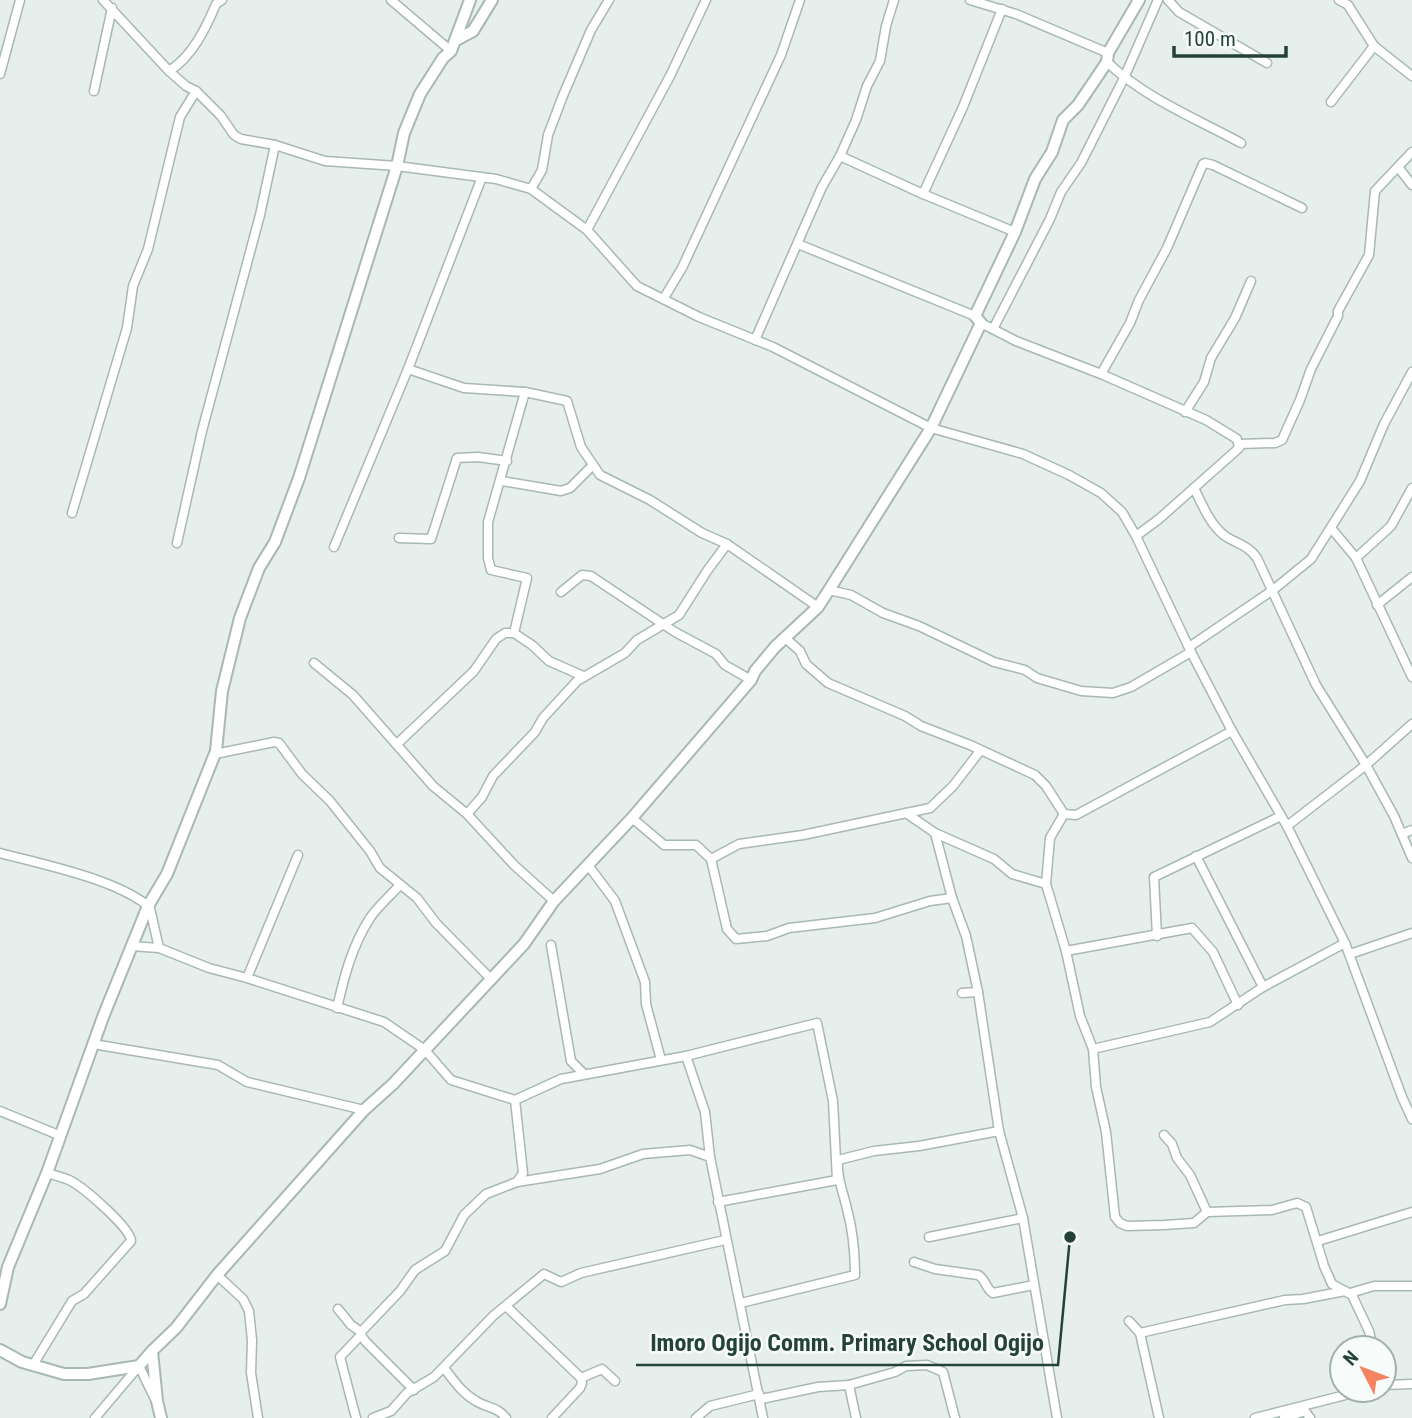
<svg xmlns="http://www.w3.org/2000/svg" width="1412" height="1418" font-family="'Roboto Condensed',sans-serif">
<rect width="100%" height="100%" fill="#e6efeb"/>
<g fill="none" stroke-linecap="round" stroke-linejoin="round">
<g stroke="#a8b8b2" stroke-width="11">
<g id="minor">
<polyline points="103,0 169,71 186,86 196,91 221,116 234,135 241,139 275,145 325,161 397,166 496,179 531,189 587,230 637,286 699,317 773,347 931,428 1023,454 1069,475 1101,493 1122,512 1136,536 1191,652 1232,731 1287,826 1345,943 1402,1097 1412,1119"/>
<polyline points="391,0 451,51"/>
<polyline points="970,0 1016,14 1108,53"/>
<polyline points="1168,0 1179,12 1267,63"/>
<polyline points="1339,0 1348,5 1374,46 1412,76"/>
<path d="M 1107,62 C 1145,98 1195,118 1241,143"/>
<path d="M 169,71 C 192,57 206,28 216,4 L 222,0"/>
<polyline points="0,74 20,0"/>
<polyline points="94,91 112,8"/>
<polyline points="1331,102 1374,46"/>
<polyline points="840,156 923,194 1015,232"/>
<polyline points="1398,167 1412,185"/>
<polyline points="531,189 542,170 548,135 562,98 591,30 609,0"/>
<polyline points="923,194 963,107 1002,9"/>
<polyline points="587,230 670,76 706,0"/>
<polyline points="798,244 975,316"/>
<polyline points="664,298 682,268 781,55 800,0"/>
<polyline points="981,323 1016,341 1101,374 1206,420 1237,439 1239,448 1159,519 1136,536"/>
<polyline points="993,329 1050,219 1061,192 1081,163 1124,78 1158,0"/>
<polyline points="755,340 822,187 840,156 856,120 867,86 880,61 886,26 894,0"/>
<polyline points="408,369 464,388 525,392 567,401 581,447 600,475 650,500 702,533 727,544 818,607"/>
<polyline points="1101,374 1130,323 1139,300 1167,248 1203,164 1205,163 1213,165 1302,208"/>
<polyline points="1185,412 1204,382 1211,358 1235,318 1251,281"/>
<polyline points="1239,444 1275,443 1282,440 1300,400 1311,369 1338,316 1338,311 1369,255 1375,191 1412,152"/>
<polyline points="502,481 561,491 570,488 592,466"/>
<path d="M 1194,488 C 1202,504 1210,525 1225,536 C 1237,544 1248,545 1257,558 L 1316,685 L 1366,765 L 1394,816 L 1412,858"/>
<polyline points="72,513 127,328 133,286 148,249 180,117 196,91"/>
<polyline points="1331,528 1356,558 1412,677"/>
<polyline points="399,538 431,539 457,458 478,457 507,461"/>
<polyline points="177,543 202,431 260,215 275,145"/>
<polyline points="334,547 408,369 482,177"/>
<polyline points="1356,558 1391,526 1412,488"/>
<polyline points="829,590 851,595 883,613 919,626 994,662 1025,670 1037,678 1081,691 1113,693 1131,687 1191,652"/>
<polyline points="561,592 582,575 591,576 675,632 716,654 725,665 751,680"/>
<polyline points="1377,605 1412,577"/>
<polyline points="514,633 527,578 491,570 488,558 488,522 525,392"/>
<polyline points="784,637 800,651 806,664 828,683 905,716 921,726 970,745 1035,775 1046,786 1064,814 1076,815 1232,731"/>
<polyline points="1189,647 1273,590 1311,559 1360,481 1384,424 1412,372"/>
<polyline points="314,663 353,695 433,786 467,814 514,865 554,901"/>
<polyline points="397,744 474,671 496,639 505,633 514,633 532,645 549,661 583,676"/>
<polyline points="215,754 274,742 279,743 302,774 330,801 370,851 380,868 417,898 436,923 490,978"/>
<polyline points="906,813 935,833 952,898 966,936 978,992 999,1131 1023,1218 1057,1418"/>
<polyline points="467,814 482,797 493,776 535,732 543,718 577,681 625,653 637,640 679,615 707,571 727,544"/>
<polyline points="1064,814 1050,838 1046,884 1066,951 1080,1016 1093,1049 1210,1022 1263,987 1345,943"/>
<polyline points="632,818 664,845 696,845 711,859 739,844 803,835 930,808 953,786 980,751"/>
<polyline points="1287,826 1366,765 1412,724"/>
<polyline points="935,833 994,859 1012,874 1046,884"/>
<polyline points="1402,834 1412,830"/>
<path d="M 0,853 C 42,864 115,879 148,906"/>
<polyline points="1196,856 1263,987"/>
<polyline points="711,859 727,929 736,939 767,936 789,928 875,918 930,901 952,898"/>
<polyline points="588,865 615,901 645,982 646,1004 661,1060"/>
<polyline points="149,904 159,948"/>
<polyline points="1157,936 1154,877 1281,816"/>
<polyline points="551,945 571,1061 584,1074"/>
<polyline points="131,946 159,948 209,968 247,978 384,1022 425,1050 451,1080 515,1100 561,1079 686,1056 705,1112 710,1157"/>
<polyline points="1066,951 1192,928 1213,952 1238,1005"/>
<polyline points="1350,954 1412,933"/>
<polyline points="247,978 298,855"/>
<polyline points="962,993 978,992"/>
<path d="M 337,1008 C 344,977 352,946 370,918 C 378,906 390,896 400,885"/>
<polyline points="93,1044 218,1065 247,1082 364,1110"/>
<polyline points="1093,1049 1096,1087 1106,1132 1115,1217 1120,1223 1127,1226 1164,1225 1194,1223 1207,1212"/>
<polyline points="686,1056 817,1023 833,1101 837,1180 718,1202"/>
<polyline points="0,1111 61,1136"/>
<polyline points="1164,1135 1172,1144 1177,1158 1190,1175 1207,1212 1272,1210 1297,1203 1306,1207 1324,1266 1332,1284 1352,1295 1369,1331 1373,1348"/>
<polyline points="517,1182 600,1169 643,1154 690,1150 710,1157 763,1418"/>
<polyline points="929,1237 1023,1218"/>
<polyline points="1318,1241 1412,1212"/>
<path d="M 914,1262 L 935,1269 L 978,1275 C 986,1279 985,1288 993,1293 L 1034,1285"/>
<polyline points="217,1275 243,1299 249,1311 252,1340 251,1373 258,1418"/>
<polyline points="1350,1293 1374,1286 1412,1286"/>
<path d="M 741,1303 L 855,1275 C 855,1253 853,1231 847,1209 C 843,1191 837,1179 838,1160 L 874,1151 L 919,1146 L 999,1131"/>
<polyline points="506,1306 581,1378 582,1383 580,1388 552,1418"/>
<polyline points="338,1309 351,1325 361,1332"/>
<polyline points="1129,1321 1140,1333 1159,1418"/>
<polyline points="1140,1333 1285,1300 1303,1299 1345,1291"/>
<path d="M 33,1365 L 72,1301 L 84,1294 L 131,1241 C 131,1228 82,1186 69,1180 C 62,1177 54,1175 47,1173"/>
<path d="M 444,1368 C 454,1381 462,1393 476,1401 C 487,1408 498,1407 506,1418"/>
<polyline points="581,1378 602,1369 615,1381"/>
<polyline points="849,1385 895,1372 906,1366 927,1365 943,1372 955,1418"/>
<polyline points="1384,1385 1412,1384"/>
<polyline points="414,1390 367,1343 362,1337 361,1332 400,1291 415,1270 445,1251 464,1215 486,1194 517,1182 523,1173 515,1100"/>
<polyline points="761,1399 818,1387 849,1385 856,1418"/>
<polyline points="95,1418 139,1366 155,1399"/>
<polyline points="356,1418 340,1357 361,1335"/>
<polyline points="373,1418 391,1411 407,1393 434,1377 493,1316 544,1274 561,1282 581,1273 725,1240"/>
<polyline points="696,1418 710,1406 759,1394"/>
<polyline points="1255,1418 1365,1390"/>
<polyline points="1284,1418 1305,1411 1310,1418"/>
</g>
</g>
<g stroke="#a8b8b2" stroke-width="14">
<g id="tertiary">
<polyline points="456,40 473,31 492,0"/>
<polyline points="0,1304 8,1267 47,1173 103,1017 148,906 167,874 216,751 222,691 240,618 259,568 275,542 299,478 397,166 404,133 420,94 443,58 451,51 470,0"/>
<polyline points="0,1350 22,1362 64,1374 88,1374 139,1366 152,1351"/>
<polyline points="161,1418 157,1401 152,1351 176,1328 217,1275 364,1110 393,1084 524,944 554,901 632,818 751,680 755,671 775,647 818,607 829,590 931,428 981,323 975,316 1015,232 1035,179 1052,152 1063,120 1078,105 1107,62 1108,53 1139,0"/>
</g>
</g>
<use href="#minor" stroke="#fff" stroke-width="8"/>
<use href="#tertiary" stroke="#fff" stroke-width="10"/>
</g>
<path fill="none" stroke="#24423a" stroke-width="2.5" d="M1070 1237L1058 1365H636"/>
<circle fill="#24423a" stroke="#f7fbf9" stroke-width="2.5" cx="1070" cy="1237" r="7"/>
<g font-size="24" text-anchor="middle" font-weight="bold" fill="#24423a" stroke="#f7fbf9" stroke-width="5" stroke-linejoin="round" paint-order="stroke">
<text x="847" y="1351">Imoro Ogijo Comm. Primary School Ogijo</text>
</g>
<g transform="translate(1363 1369) rotate(312)"><circle r="33" fill="#f7fbf9" stroke="#a3b1ad" stroke-width="2"/>
<path d="M0-5L12 26L0 18L-12 26Z" fill="#f4845f"/>
<text y="-10" font-size="19" font-weight="bold" text-anchor="middle" fill="#24423a">N</text>
</g>
<path d="M1174 46v10h112v-10" fill="none" stroke="#24423a" stroke-width="3.5"/>
<text x="1184" y="46" font-size="21" fill="#24423a" stroke="#f7fbf9" stroke-width="5" paint-order="stroke">100 m</text>
</svg>
